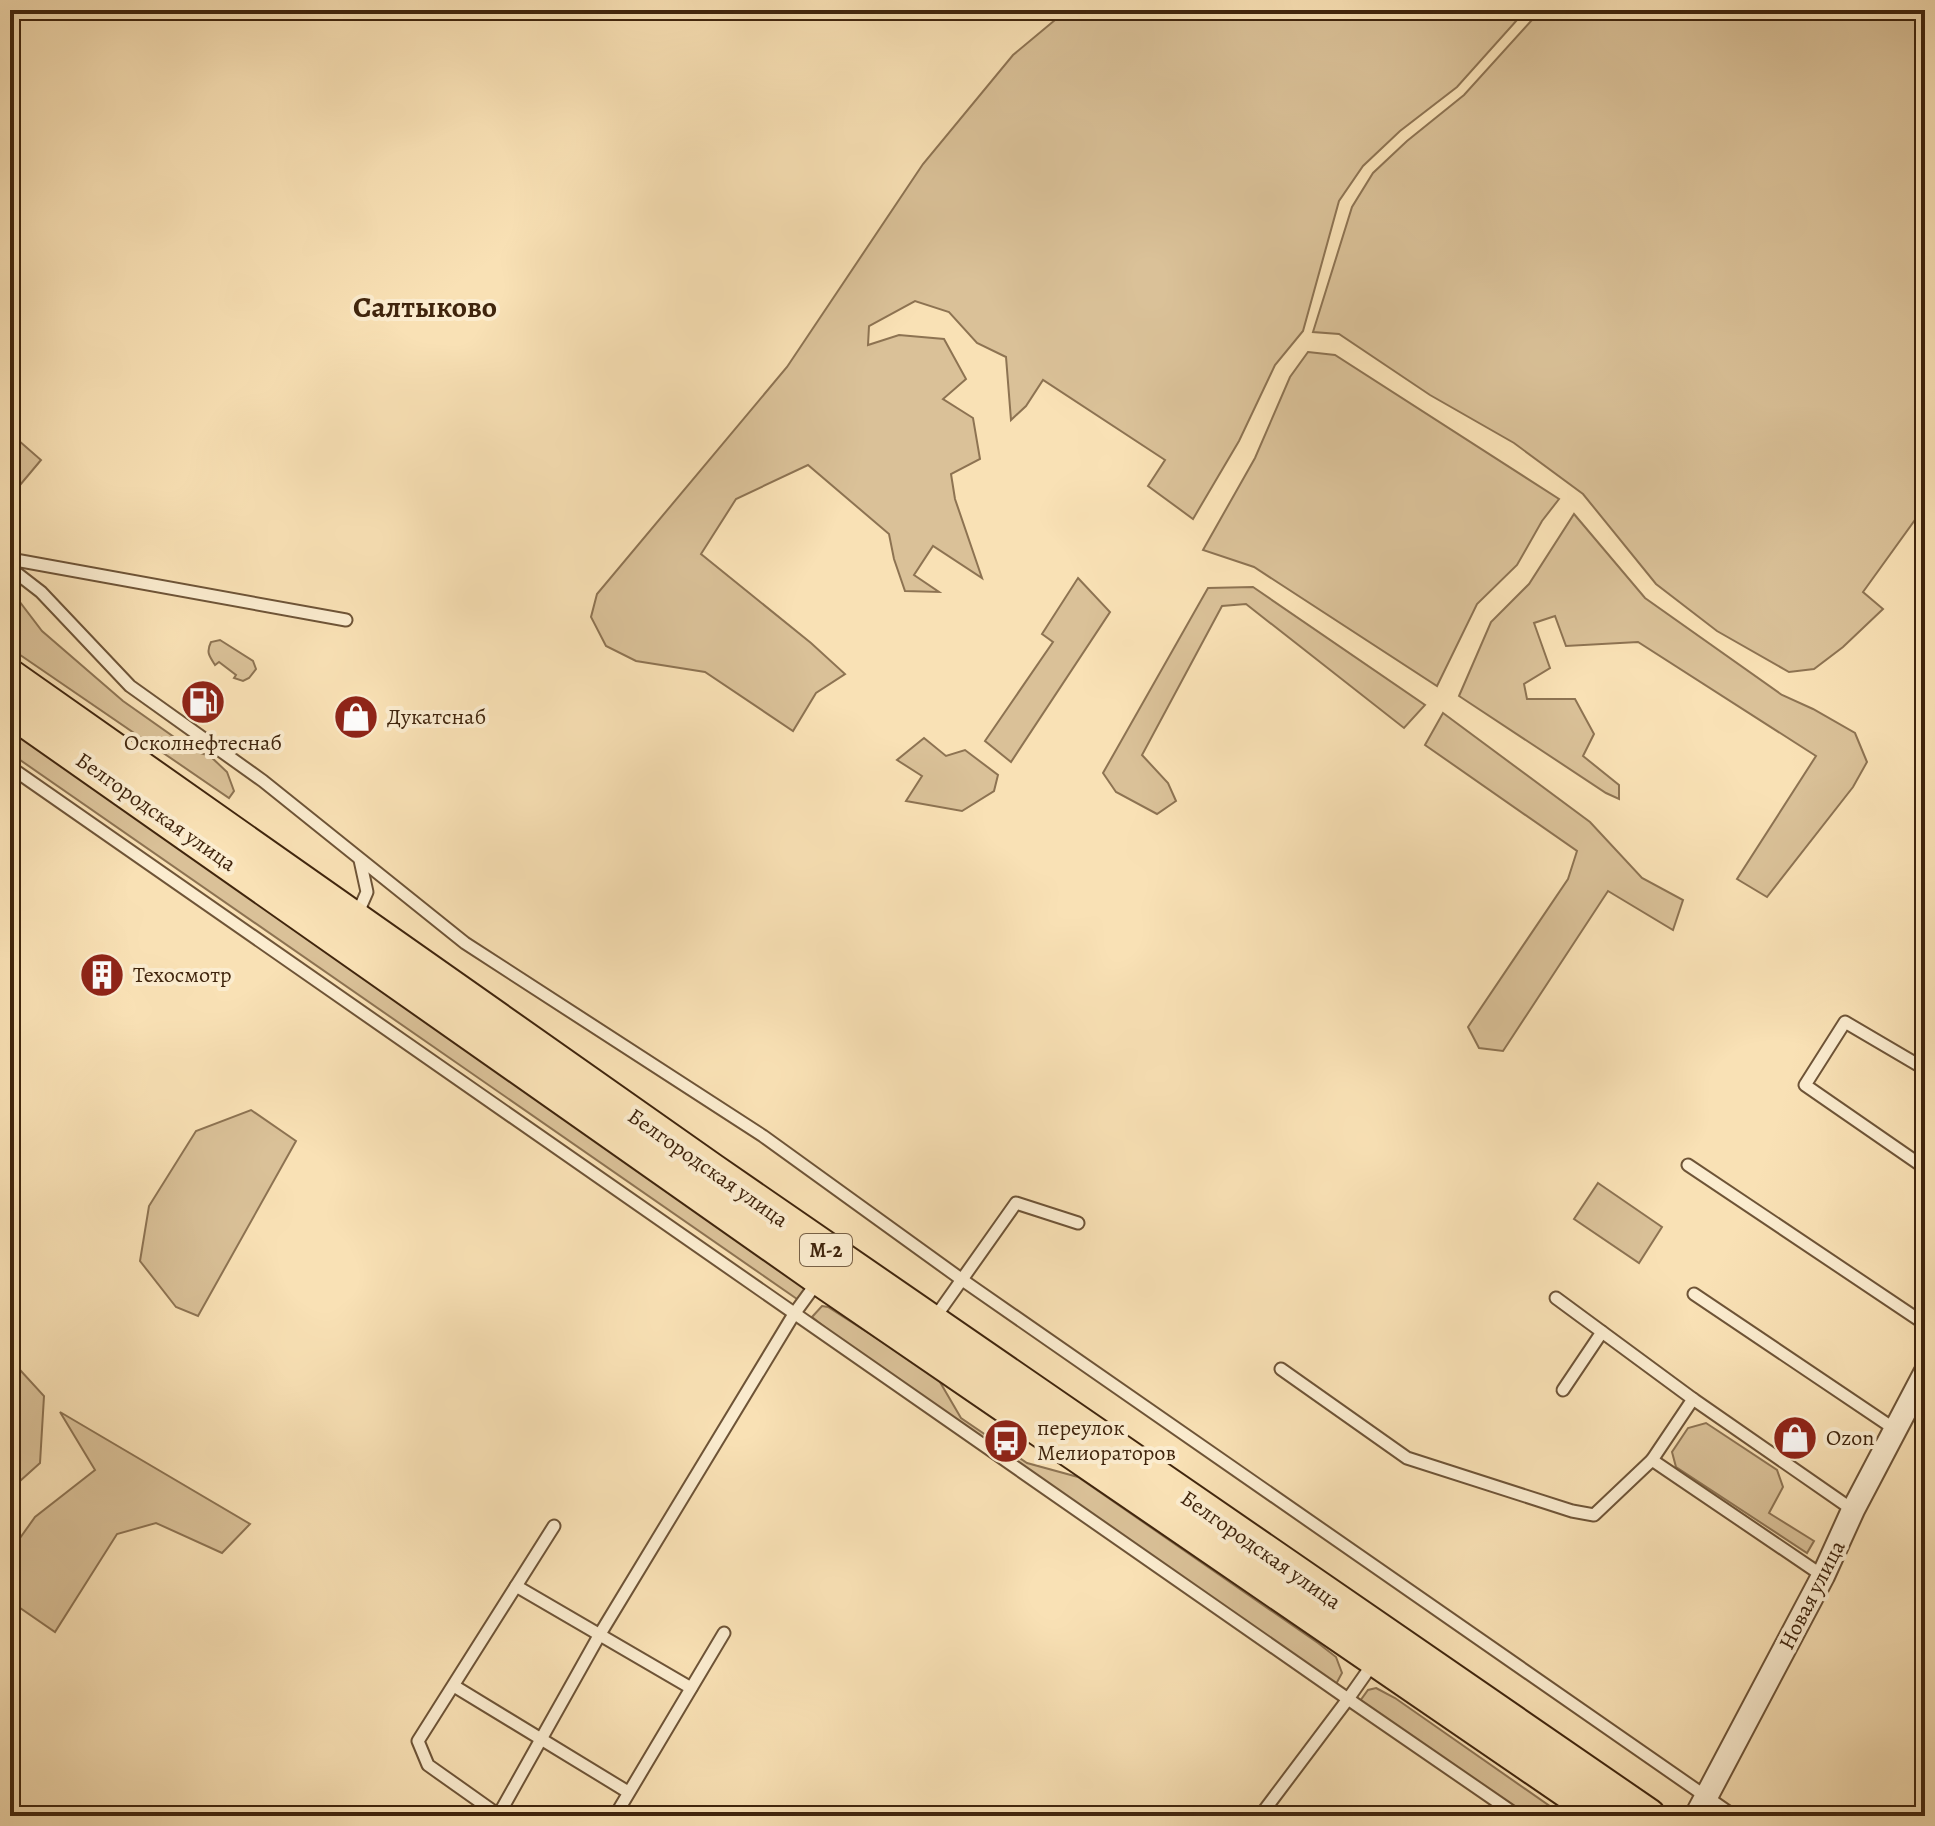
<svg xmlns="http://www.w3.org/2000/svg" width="1935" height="1826" font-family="Alegreya,serif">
<rect width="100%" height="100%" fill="#f9e1b5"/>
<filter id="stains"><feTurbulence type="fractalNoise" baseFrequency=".0025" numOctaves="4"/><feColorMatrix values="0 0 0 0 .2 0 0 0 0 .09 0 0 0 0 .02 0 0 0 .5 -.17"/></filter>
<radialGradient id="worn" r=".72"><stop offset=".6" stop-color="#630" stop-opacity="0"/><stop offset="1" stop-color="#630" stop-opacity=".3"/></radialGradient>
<g fill="#dac198" stroke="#8d7352" stroke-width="2">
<polygon points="1067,10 1526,10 1457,87 1400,131 1363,166 1339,201 1303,331 1275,365 1239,441 1193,519 1148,486 1165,460 1043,380 1026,406 1011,420 1006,357 977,343 949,312 915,301 869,326 868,345 899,335 944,339 966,379 943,399 973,418 980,459 951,474 955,499 982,578 933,546 914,575 939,592 905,591 894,559 889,534 808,465 736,499 701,554 811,643 845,674 816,693 793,731 705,672 636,661 606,646 591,617 597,594 787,367 923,164 1013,55"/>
<polygon points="1541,10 1925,10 1925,506 1863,592 1883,609 1843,647 1814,669 1789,672 1717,631 1656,584 1583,494 1514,443 1430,395 1339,334 1313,332 1352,207 1373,173 1407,141 1464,95"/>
<polygon points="1308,352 1335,355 1559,499 1542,521 1517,565 1477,604 1437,686 1254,567 1203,550 1255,458 1290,377"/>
<polygon points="10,433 41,460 10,497"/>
<polygon points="1574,514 1645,598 1782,695 1813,709 1855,733 1867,762 1853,787 1767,897 1737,879 1816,756 1638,642 1566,646 1555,616 1534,623 1550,668 1524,684 1527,699 1575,699 1594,734 1583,756 1619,785 1619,799 1606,793 1459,696 1491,622 1529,584"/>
<polygon points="1078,578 1110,612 1011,762 985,741 1053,642 1042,634"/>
<polygon points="1253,587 1425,705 1404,728 1246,604 1222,606 1142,755 1168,783 1176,801 1157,814 1116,792 1103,773 1208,588"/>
<polygon points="10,589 42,631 123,701 194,751 210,756 227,772 234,791 229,798 10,648"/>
<path d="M 220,640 L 253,661 L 256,669 L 249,678 L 243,681 L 234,678 L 236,675 L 219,662 L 215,665 C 209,656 206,652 211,642 Z"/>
<polygon points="1443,713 1590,822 1642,878 1683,900 1673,930 1608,891 1503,1051 1479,1048 1468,1027 1568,879 1577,851 1425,745"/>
<polygon points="10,723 807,1289 797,1299 10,753"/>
<polygon points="924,738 946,756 965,750 998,775 994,791 962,811 906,801 922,776 897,760"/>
<polygon points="251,1110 296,1141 198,1316 176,1307 140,1261 149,1206 196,1131"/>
<polygon points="1598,1183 1662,1227 1639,1263 1574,1219"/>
<polygon points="822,1306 828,1307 937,1377 961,1418 1027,1463 1078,1477 1318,1643 1336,1657 1342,1673 1335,1686 901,1388 812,1317"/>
<polygon points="10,1359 44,1396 40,1463 10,1490"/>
<polygon points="60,1412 250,1524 222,1553 156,1523 117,1534 55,1632 10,1601 10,1552 35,1517 95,1470"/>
<polygon points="1706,1423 1777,1470 1783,1487 1769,1513 1814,1541 1807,1553 1676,1467 1672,1452 1688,1428"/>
<polygon points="1376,1688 1395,1698 1564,1816 1521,1816 1360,1701 1368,1690"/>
</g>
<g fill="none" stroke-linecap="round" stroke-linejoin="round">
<g stroke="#6e5437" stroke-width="15">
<g id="lane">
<polyline points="10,559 346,620"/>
<polyline points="10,568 41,592 130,686 263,781 465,943 763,1136 961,1279 1734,1816"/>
<polyline points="10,767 1348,1699 1374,1662"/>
<polyline points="356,917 367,892 360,860"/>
<polyline points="1925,1069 1845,1022 1805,1085 1925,1168"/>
<polyline points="1688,1165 1925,1324"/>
<polyline points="1694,1294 1896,1430"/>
<polyline points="1556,1298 1693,1399"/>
<polyline points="934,1319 1016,1203 1078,1223"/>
<polyline points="1281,1369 1407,1458 1572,1511 1594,1515 1652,1460 1823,1576"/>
<polyline points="1563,1390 1602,1332"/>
<polyline points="1652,1460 1693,1399 1853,1510"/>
<polyline points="516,1586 691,1688"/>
<polyline points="454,1686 628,1792"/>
<polyline points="498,1816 600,1634 794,1314 818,1281"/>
<polyline points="500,1816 428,1765 418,1741 554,1526"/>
<polyline points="615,1816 724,1633"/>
<polyline points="1260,1816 1348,1699 1518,1816"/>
</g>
</g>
<g stroke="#6e5437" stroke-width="26">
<polyline id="street" points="1696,1816 1823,1576 1853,1510 1925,1373"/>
</g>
<g stroke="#40250d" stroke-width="38">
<g id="primary">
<polyline points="10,677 712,1171 1648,1816"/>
<polyline points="10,709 820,1278 1605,1816"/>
</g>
</g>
<use href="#lane" stroke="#fbeccf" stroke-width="11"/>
<use href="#street" stroke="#fbeccf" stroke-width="22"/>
<use href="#primary" stroke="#f9e1b5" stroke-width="34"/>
</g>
<defs>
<g id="fuel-disc" transform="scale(2.3)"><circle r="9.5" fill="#8f2418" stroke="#fbeccf"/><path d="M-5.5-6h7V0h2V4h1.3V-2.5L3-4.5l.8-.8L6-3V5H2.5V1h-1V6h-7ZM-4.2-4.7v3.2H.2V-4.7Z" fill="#fff"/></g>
<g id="shop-disc" transform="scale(2.3)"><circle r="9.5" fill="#8f2418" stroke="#fbeccf"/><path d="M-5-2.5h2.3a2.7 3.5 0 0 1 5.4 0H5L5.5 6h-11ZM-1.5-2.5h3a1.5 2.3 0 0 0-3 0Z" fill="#fff"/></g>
<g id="building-disc" transform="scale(2.3)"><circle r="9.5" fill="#8f2418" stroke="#fbeccf"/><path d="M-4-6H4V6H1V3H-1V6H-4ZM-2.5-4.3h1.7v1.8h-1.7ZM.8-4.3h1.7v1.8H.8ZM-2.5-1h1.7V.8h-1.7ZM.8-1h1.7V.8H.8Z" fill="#fff"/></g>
<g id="bus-disc" transform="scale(2.3)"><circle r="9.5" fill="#8f2418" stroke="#fbeccf"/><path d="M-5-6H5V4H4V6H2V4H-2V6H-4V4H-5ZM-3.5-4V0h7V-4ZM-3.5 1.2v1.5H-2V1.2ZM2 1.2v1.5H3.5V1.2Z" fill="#fff"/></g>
</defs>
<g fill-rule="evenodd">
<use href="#fuel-disc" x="203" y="702"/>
<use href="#shop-disc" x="356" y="717"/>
<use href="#building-disc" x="102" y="975"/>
<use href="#shop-disc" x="1795" y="1438"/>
<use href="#bus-disc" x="1006" y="1441"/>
</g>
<g text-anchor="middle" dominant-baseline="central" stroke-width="8" stroke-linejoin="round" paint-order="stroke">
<rect fill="#fbeccf" stroke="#786147" stroke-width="2" x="800" y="1234" width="52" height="32" rx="6"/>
<g font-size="20" font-weight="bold" fill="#40250d">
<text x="826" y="1250">М-2</text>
</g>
<g font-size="22" fill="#40250d" stroke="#fbeccf" text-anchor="start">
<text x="387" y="717">Дукатснаб</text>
<text x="203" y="743" text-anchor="middle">Осколнефтеснаб</text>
<text x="133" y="975">Техосмотр</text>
<text x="1037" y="1428">переулок<tspan x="1037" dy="25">Мелиораторов</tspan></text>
<text x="1826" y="1438">Ozon</text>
</g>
<g font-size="22" fill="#40250d" stroke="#fbeccf">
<text transform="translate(156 812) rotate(35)">Белгородская улица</text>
<text transform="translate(708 1168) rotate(35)">Белгородская улица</text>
<text transform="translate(1261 1550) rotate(35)">Белгородская улица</text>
<text transform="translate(1812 1595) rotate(-63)">Новая улица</text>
</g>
<g font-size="30" font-weight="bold" fill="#40250d" stroke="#fbeccf">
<text x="425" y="307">Салтыково</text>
</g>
</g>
<rect width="1935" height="1826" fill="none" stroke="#f9e1b5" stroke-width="40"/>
<rect x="12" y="12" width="1911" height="1802" fill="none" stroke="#40250d" stroke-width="4"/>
<rect x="20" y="20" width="1895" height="1786" fill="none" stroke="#40250d" stroke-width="2"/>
<rect width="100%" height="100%" filter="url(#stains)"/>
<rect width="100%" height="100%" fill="url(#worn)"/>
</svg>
